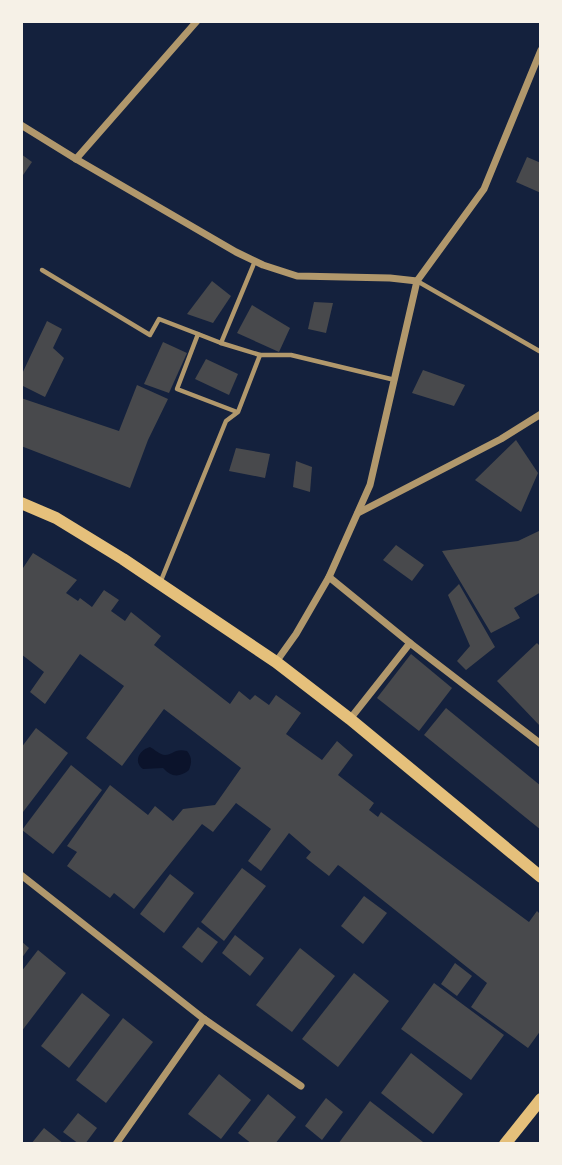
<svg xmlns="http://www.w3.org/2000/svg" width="562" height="1165" font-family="Quicksand,sans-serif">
<rect width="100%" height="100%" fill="#14213d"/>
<path fill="#0b132b" d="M 150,747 C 154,749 160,755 165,755 C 173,755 174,748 187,751 C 192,757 192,762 189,770 C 179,778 171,777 163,768 L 143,769 C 133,762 139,750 150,747 Z"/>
<g fill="#48494c">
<polygon points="21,154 32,162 21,178"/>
<polygon points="527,157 541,163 541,193 516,182"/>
<polygon points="212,281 231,296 213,323 187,314"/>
<polygon points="314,302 333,303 326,333 308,329"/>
<polygon points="252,305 290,328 279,352 237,333"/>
<polygon points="47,321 62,329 53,348 64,358 45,397 21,385 21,376"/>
<polygon points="163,342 187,353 169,393 144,384"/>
<polygon points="206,359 238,374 229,395 195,379"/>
<polygon points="423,370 465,385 454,406 412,393"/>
<polygon points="137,385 168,399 148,440 130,488 21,446 21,398 119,431"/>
<polygon points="516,440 538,473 521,512 475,480"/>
<polygon points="236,448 270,454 265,478 229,471"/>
<polygon points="296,461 312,467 310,492 293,487"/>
<polygon points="541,530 541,592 514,608 520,618 491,633 442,551 518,541"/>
<polygon points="396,545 424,565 412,581 383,560"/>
<polygon points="33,553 77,580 66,593 78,601 80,598 92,607 104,590 119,600 111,611 125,621 131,612 161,636 154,645 230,704 239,691 250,700 255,695 269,705 276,695 301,713 286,734 322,760 337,741 353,755 338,775 374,803 369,810 378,817 381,812 529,922 537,911 541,915 541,1030 528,1048 471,1007 487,983 341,867 338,865 329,876 306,858 311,852 289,833 261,871 248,861 271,829 236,803 213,832 202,824 134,909 114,893 110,898 67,866 77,852 67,846 110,785 148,815 155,806 173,821 183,809 215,805 241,768 164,709 122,766 86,738 124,686 80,654 45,704 30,692 44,672 21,654 21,571"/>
<polygon points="459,584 495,647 466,670 457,661 470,646 448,595"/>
<polygon points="537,643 541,647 541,727 497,681"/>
<polygon points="411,654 452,688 419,731 377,698"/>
<polygon points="446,708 541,786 541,830 424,735"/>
<polygon points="36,728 68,753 23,812 21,810 21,748"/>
<polygon points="71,765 102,790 53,854 22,830"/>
<polygon points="242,868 266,886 224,941 201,922"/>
<polygon points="170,874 194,893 164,933 140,914"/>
<polygon points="364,896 387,913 363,944 341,926"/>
<polygon points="198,927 218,942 202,963 182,947"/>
<polygon points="235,935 264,958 250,976 222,953"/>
<polygon points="21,941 29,948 21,959"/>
<polygon points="300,948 335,976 292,1032 256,1005"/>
<polygon points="38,950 66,973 21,1032 21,972"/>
<polygon points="455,963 472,976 457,996 441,984"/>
<polygon points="354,973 389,1001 338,1067 302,1039"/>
<polygon points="434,983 504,1035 471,1080 401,1029"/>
<polygon points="82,993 110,1015 69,1068 41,1046"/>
<polygon points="123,1018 153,1042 106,1103 76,1080"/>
<polygon points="411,1053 463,1094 433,1134 381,1093"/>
<polygon points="219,1074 251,1100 221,1139 188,1114"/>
<polygon points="268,1094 296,1117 275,1144 252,1144 238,1133"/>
<polygon points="326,1098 343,1112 322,1140 305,1126"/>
<polygon points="370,1101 423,1142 421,1144 338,1144"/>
<polygon points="78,1113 97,1128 85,1144 79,1144 63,1132"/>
<polygon points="44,1128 64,1144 31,1144"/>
</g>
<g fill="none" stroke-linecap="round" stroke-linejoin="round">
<g stroke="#b1986c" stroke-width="4.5">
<polyline points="42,270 150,335 159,319 198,334"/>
<polyline points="417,281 541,352"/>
<polyline points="221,343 198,334 177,389 237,412"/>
<polyline points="260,355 291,355 395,380"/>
<polyline points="160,583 226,421 238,412 260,355 221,343 255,261"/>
</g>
<g stroke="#b1986c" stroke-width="7">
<polyline points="21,125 76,159 236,252 263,265 297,276 390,278 417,281"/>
<polyline points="76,159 197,21"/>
<polyline points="358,513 501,439 541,414"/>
<polyline points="329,577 410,643 541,744"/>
<polyline points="276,662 296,634 329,577 370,485 417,281 484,189 541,50"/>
<polyline points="350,719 410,643"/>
<polyline points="21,875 204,1019 116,1144"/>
<polyline points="204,1019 301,1086"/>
</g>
<g stroke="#e5c07b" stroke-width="12">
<polyline points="21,503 56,518 123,559 276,662 350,719 541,877"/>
<polyline points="505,1144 541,1099"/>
</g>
</g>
<rect width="562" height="1165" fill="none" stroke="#f6f1e7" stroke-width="46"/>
</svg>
